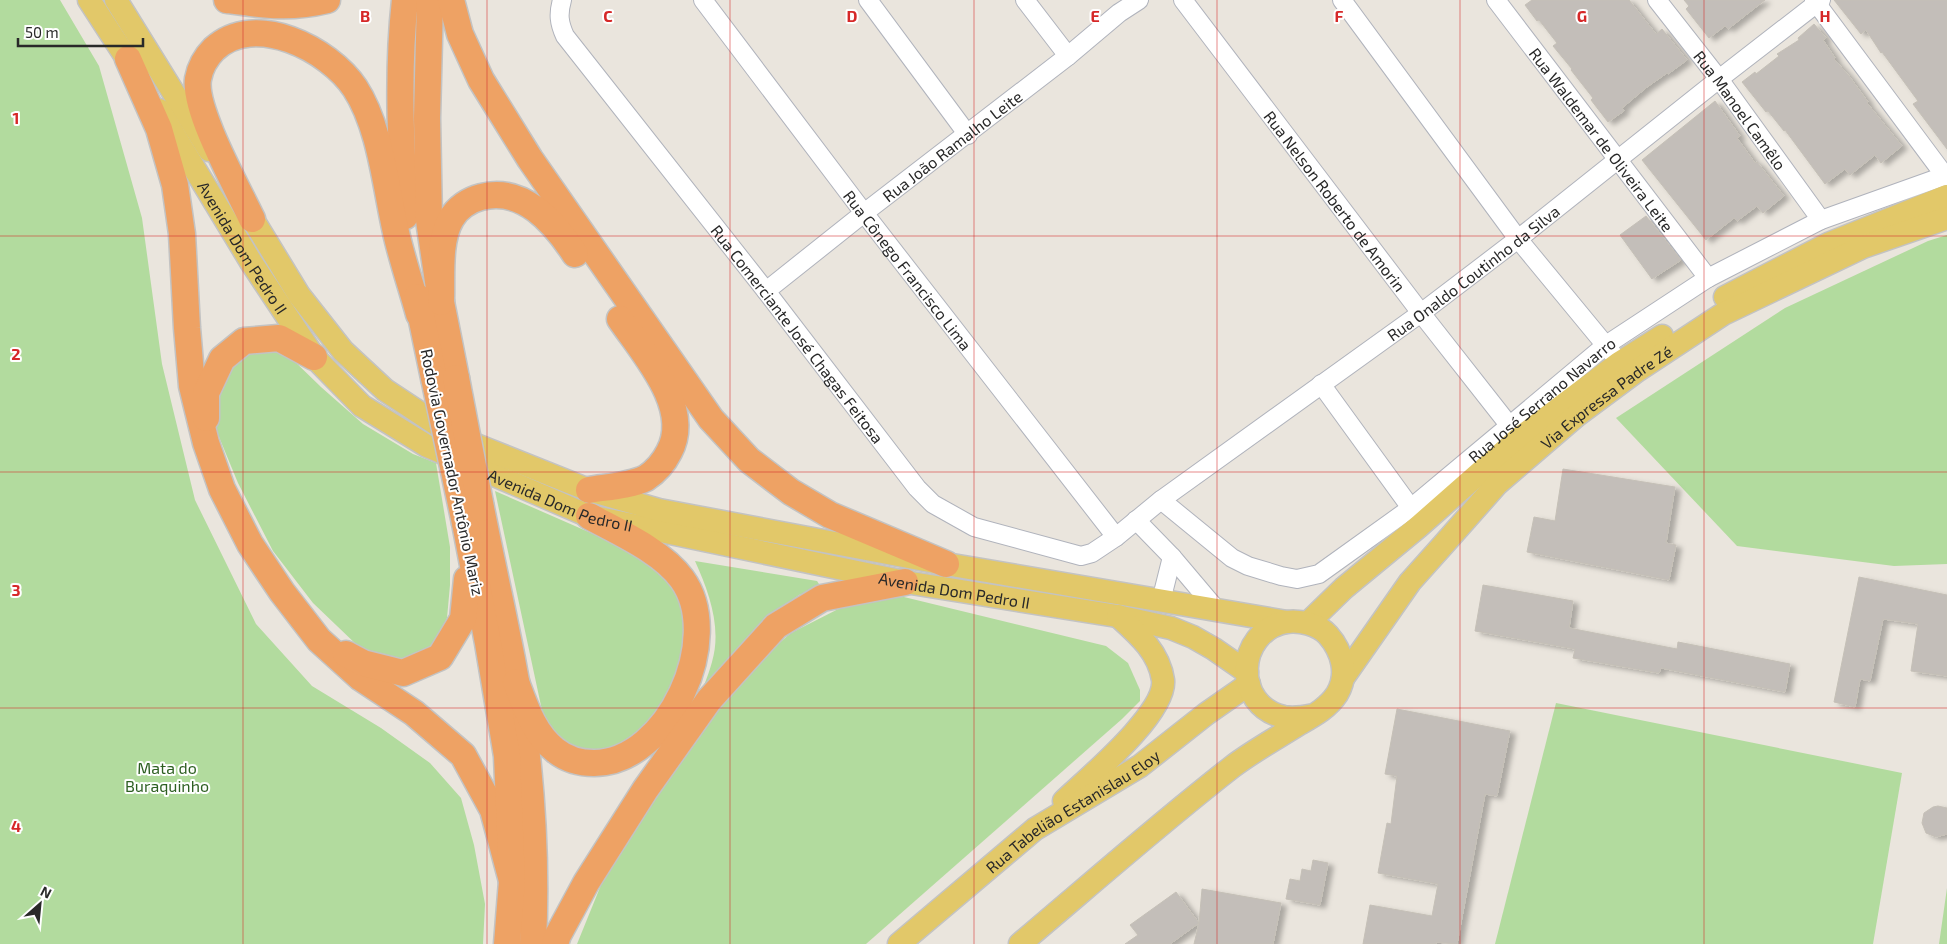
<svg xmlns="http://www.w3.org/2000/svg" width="1947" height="944" font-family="'Exo 2',sans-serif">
<defs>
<filter id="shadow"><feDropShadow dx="5.5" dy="3" stdDeviation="2.5" flood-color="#0004"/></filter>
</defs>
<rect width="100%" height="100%" fill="#eae5dd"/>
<g fill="#b2db9e">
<polygon points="0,0 60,0 99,66 142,218 162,364 195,500 256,624 312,686 381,728 430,763 461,798 474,845 485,904 483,944 0,944"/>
<polygon points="1947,235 1947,564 1894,566 1737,546 1616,418 1785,308 1928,241"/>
<polygon points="275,349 287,354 321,387 363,424 413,454 436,463 450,547 450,585 447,618 434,644 415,658 391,661 360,648 313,603 273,551 238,483 212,420 219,386 230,365 241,357 260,351"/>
<path d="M 495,491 L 623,547 L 668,577 L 683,609 L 686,640 L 680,678 L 663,716 L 602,756 C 566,748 559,751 543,715 Z"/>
<path d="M 695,561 L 817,581 L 821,587 L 799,595 L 772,614 L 696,706 C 701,692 708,677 712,662 C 722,628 709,592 695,561 Z"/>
<polygon points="904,597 1106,646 1128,663 1140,690 1140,701 1122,719 866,944 577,944 601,885 630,837 701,726 740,676 791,633 860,598"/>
<polygon points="1556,703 1902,773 1873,944 1495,944"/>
<polygon points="1947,888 1947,944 1939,944"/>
</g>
<g fill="#c3beb9" stroke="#c5c0b7" filter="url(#shadow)">
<polygon points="1532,0 1629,0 1656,34 1662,29 1687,60 1668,74 1667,73 1647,87 1622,108 1624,111 1608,122 1591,100 1593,98 1571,70 1572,69 1553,46 1557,43 1539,20 1537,21 1525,5"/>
<polygon points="1684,0 1765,0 1728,29 1725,26 1709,38 1686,9 1689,6"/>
<polygon points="1834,0 1947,0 1947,149 1913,104 1918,101 1882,52 1881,53 1866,30 1861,34"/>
<polygon points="1814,24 1826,38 1823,40 1835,58 1834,59 1849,76 1868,102 1867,103 1902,146 1881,163 1875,155 1850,175 1845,169 1825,184 1785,130 1784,131 1768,111 1766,112 1742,82 1755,72 1756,74 1779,56 1777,54 1799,40 1798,38"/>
<polygon points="1715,101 1740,136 1737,138 1755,163 1757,162 1784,196 1763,213 1757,206 1737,221 1734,218 1706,240 1642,160"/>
<polygon points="1646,216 1681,260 1652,279 1620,235"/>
<polygon points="1563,469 1675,487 1666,543 1676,545 1669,580 1527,552 1534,517 1555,521"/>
<polygon points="1859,577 1947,595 1947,676 1911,671 1918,624 1883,619 1870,681 1860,679 1855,707 1834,702"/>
<polygon points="1483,585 1573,601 1569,628 1677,649 1678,642 1790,664 1785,692 1661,668 1659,673 1573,658 1575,649 1475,631"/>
<polygon points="1397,709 1510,731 1497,796 1485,794 1457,944 1436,942 1436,944 1363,944 1370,905 1432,916 1438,884 1378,873 1387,823 1391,824 1397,776 1385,774"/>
<polygon points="1938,806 1947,808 1947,834 1936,837 1926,833 1922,823 1924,813 1933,807"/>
<polygon points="1313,860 1328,863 1320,905 1286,899 1290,879 1300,881 1302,869 1311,871"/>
<polygon points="1202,889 1281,903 1273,944 1194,944 1199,923"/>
<polygon points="1176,892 1199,923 1170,944 1125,944 1138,935 1130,925"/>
</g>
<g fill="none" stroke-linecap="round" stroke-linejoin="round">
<g stroke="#b0b3bc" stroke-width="20">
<g id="minor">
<path id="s1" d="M 562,0 C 558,14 559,23 565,36 L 766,291 L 917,488 L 933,504 L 974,527 L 1081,556 L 1092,553 L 1116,537 L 1161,500 L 1421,313 L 1518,239 L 1719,79 L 1821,0"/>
<path id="s2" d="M 703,0 L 864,213 L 1116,537"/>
<polyline points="868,0 968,135"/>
<polyline points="1025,0 1068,56"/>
<path id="s3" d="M 1183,0 L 1421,313 L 1509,425"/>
<polyline points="1342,0 1518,239 1612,353"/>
<path id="s4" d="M 1496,0 L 1708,278"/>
<path id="s5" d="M 1657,0 L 1719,79 L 1821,220"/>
<polyline points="1814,0 1945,176"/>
<path id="s6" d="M 766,291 L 864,213 L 1068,56 L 1119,13 L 1139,0"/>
<polyline points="1321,384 1411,508"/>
<path id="s7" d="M 1161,500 L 1232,558 L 1248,566 L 1281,576 L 1297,579 L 1319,574 L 1411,508 L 1606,345 L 1708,278 L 1821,220 L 1947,175"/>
<polyline points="1136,520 1172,557 1216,609"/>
<polyline points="1161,601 1172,557"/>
</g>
</g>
<g stroke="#c3c3c3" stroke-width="25">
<g id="major">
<polyline points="89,0 137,74"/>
<polyline points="116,0 209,150"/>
<path id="s8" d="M 159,110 L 251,262 L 314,357 L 362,406 L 427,446 L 589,516 L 905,582 L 1117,616 L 1171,628 L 1193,637 L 1214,649 L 1247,672"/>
<polyline points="244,205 299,295 343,351 385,390 456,437 589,490 659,510 946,564 1287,622"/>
<polyline points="1725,297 1828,244 1947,196"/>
<polyline points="1308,623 1344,588 1418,527 1518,439 1619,363 1662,336"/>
<path id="s9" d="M 1343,678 L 1410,582 L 1444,544 L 1497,484 L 1576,416 L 1638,370 L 1723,314 L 1863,247 L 1947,218"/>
<path d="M 1064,801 C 1087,779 1167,713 1163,680 C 1159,652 1138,634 1118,616"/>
<path id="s10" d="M 899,944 L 1035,829 L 1140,766 L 1206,714 L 1249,684"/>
<path d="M 1020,944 C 1090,885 1159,824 1232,767 C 1253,751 1277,738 1299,724 C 1313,716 1328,708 1337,694 C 1349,674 1342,651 1328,635 C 1318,624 1300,620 1286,622 C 1235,632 1233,706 1284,717 C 1295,719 1304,717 1314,715"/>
</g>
</g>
<g stroke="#c3c3c3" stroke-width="29">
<g id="highway">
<path d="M 227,0 C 264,5 290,9 327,0"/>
<path d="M 405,0 C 397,72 401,144 405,216"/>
<polyline points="430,0 427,118 429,220 441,302 456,378"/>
<polyline points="451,0 460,34 481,80 530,159 711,419 749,460 791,492 830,515 946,564"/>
<polyline points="128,59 159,129 175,185 182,234 187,328 192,386 206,443 222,489 250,544 282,592 319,640 361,678 414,713 463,755 493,810 512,881"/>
<path d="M 252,219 C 238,189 193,109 198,79 C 200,68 206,57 214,49 C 255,11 329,49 355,88 C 382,129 386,193 398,241 C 404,265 412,289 419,314"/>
<polyline points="417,297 434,378"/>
<path d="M 441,302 C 442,277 438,241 451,219 C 457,208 469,200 481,197 C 523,186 554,222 575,254"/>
<polyline points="206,418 206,393 222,359 244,341 279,338 314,357"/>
<path d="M 589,490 C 607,487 630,486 646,478 C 655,472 664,462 669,452 C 693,408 644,354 620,319"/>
<path d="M 481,508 C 496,585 515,662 525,739 C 533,805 536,878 533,944"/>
<polyline points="465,523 488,643 507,756 512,881 507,944"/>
<polyline points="346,654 363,663 403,673 440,657 463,619 467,579"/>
<path d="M 516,682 C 525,706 534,734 555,750 C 566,759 580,763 594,763 C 668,763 725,638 682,579 C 662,551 618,532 589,516"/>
<polyline points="555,944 558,935 586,883 645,790 709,700 776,626 822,598 905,582"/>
</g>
</g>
<use href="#minor" stroke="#fff" stroke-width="18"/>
<use href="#major" stroke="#e2c869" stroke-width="22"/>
<use href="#highway" stroke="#eea264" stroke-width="26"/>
<g stroke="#c3c3c3" stroke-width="29" stroke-linecap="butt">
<g id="highway-bridge">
<polyline points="434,378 465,523"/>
<polyline points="456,378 481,508"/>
</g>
</g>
<use href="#highway-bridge" stroke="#eea264" stroke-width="26"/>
</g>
<path fill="none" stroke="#d62828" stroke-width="1" stroke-opacity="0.55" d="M 243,0 L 243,944M 487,0 L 487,944M 730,0 L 730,944M 974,0 L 974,944M 1217,0 L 1217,944M 1460,0 L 1460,944M 1704,0 L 1704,944M 0,236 L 1947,236M 0,472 L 1947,472M 0,708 L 1947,708"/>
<g text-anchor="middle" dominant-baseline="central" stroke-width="4" stroke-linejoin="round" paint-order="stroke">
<g font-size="16" fill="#292929" stroke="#fff">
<text stroke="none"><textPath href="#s5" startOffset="138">Rua Manoel Camêlo</textPath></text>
<text stroke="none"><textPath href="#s4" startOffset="175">Rua Waldemar de Oliveira Leite</textPath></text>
<text stroke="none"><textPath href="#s6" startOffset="236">Rua João Ramalho Leite</textPath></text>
<text stroke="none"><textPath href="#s3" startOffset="252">Rua Nelson Roberto de Amorin</textPath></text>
<text stroke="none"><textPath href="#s8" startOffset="161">Avenida Dom Pedro II</textPath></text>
<text stroke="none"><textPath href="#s2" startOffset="339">Rua Cônego Francisco Lima</textPath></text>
<text stroke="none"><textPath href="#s1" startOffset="1275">Rua Onaldo Coutinho da Silva</textPath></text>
<text stroke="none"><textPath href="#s1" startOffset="415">Rua Comerciante José Chagas Feitosa</textPath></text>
<text stroke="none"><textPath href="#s9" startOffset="388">Via Expressa Padre Zé</textPath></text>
<text stroke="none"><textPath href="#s7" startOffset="466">Rua José Serrano Navarro</textPath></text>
<text transform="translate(453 472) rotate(78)">Rodovia Governador Antônio Mariz</text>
<text stroke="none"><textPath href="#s8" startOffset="581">Avenida Dom Pedro II</textPath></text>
<text stroke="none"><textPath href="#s8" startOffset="986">Avenida Dom Pedro II</textPath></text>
<text stroke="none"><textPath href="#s10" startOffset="219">Rua Tabelião Estanislau Eloy</textPath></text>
</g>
<g font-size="16" fill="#2d5f21" stroke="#fff">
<text x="167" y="767">Mata do<tspan x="167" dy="18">Buraquinho</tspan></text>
</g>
</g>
<g font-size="16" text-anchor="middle" font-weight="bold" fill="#d62828" stroke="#fff" stroke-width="4" stroke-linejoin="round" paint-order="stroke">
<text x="365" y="22">B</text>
<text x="608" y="22">C</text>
<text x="852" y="22">D</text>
<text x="1095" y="22">E</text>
<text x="1339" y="22">F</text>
<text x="1582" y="22">G</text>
<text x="1825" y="22">H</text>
<text x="16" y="124">1</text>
<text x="16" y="360">2</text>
<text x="16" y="596">3</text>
<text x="16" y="832">4</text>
</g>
<g transform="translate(40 904) rotate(27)" stroke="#ffffff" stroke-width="4" paint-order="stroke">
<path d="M0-4L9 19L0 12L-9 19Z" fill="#292929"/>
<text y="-8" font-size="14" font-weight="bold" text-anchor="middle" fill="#292929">N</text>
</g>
<path d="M18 38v8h125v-8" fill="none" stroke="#292929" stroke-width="2.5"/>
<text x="25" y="38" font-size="15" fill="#292929" stroke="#ffffff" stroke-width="4" paint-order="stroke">50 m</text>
</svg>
